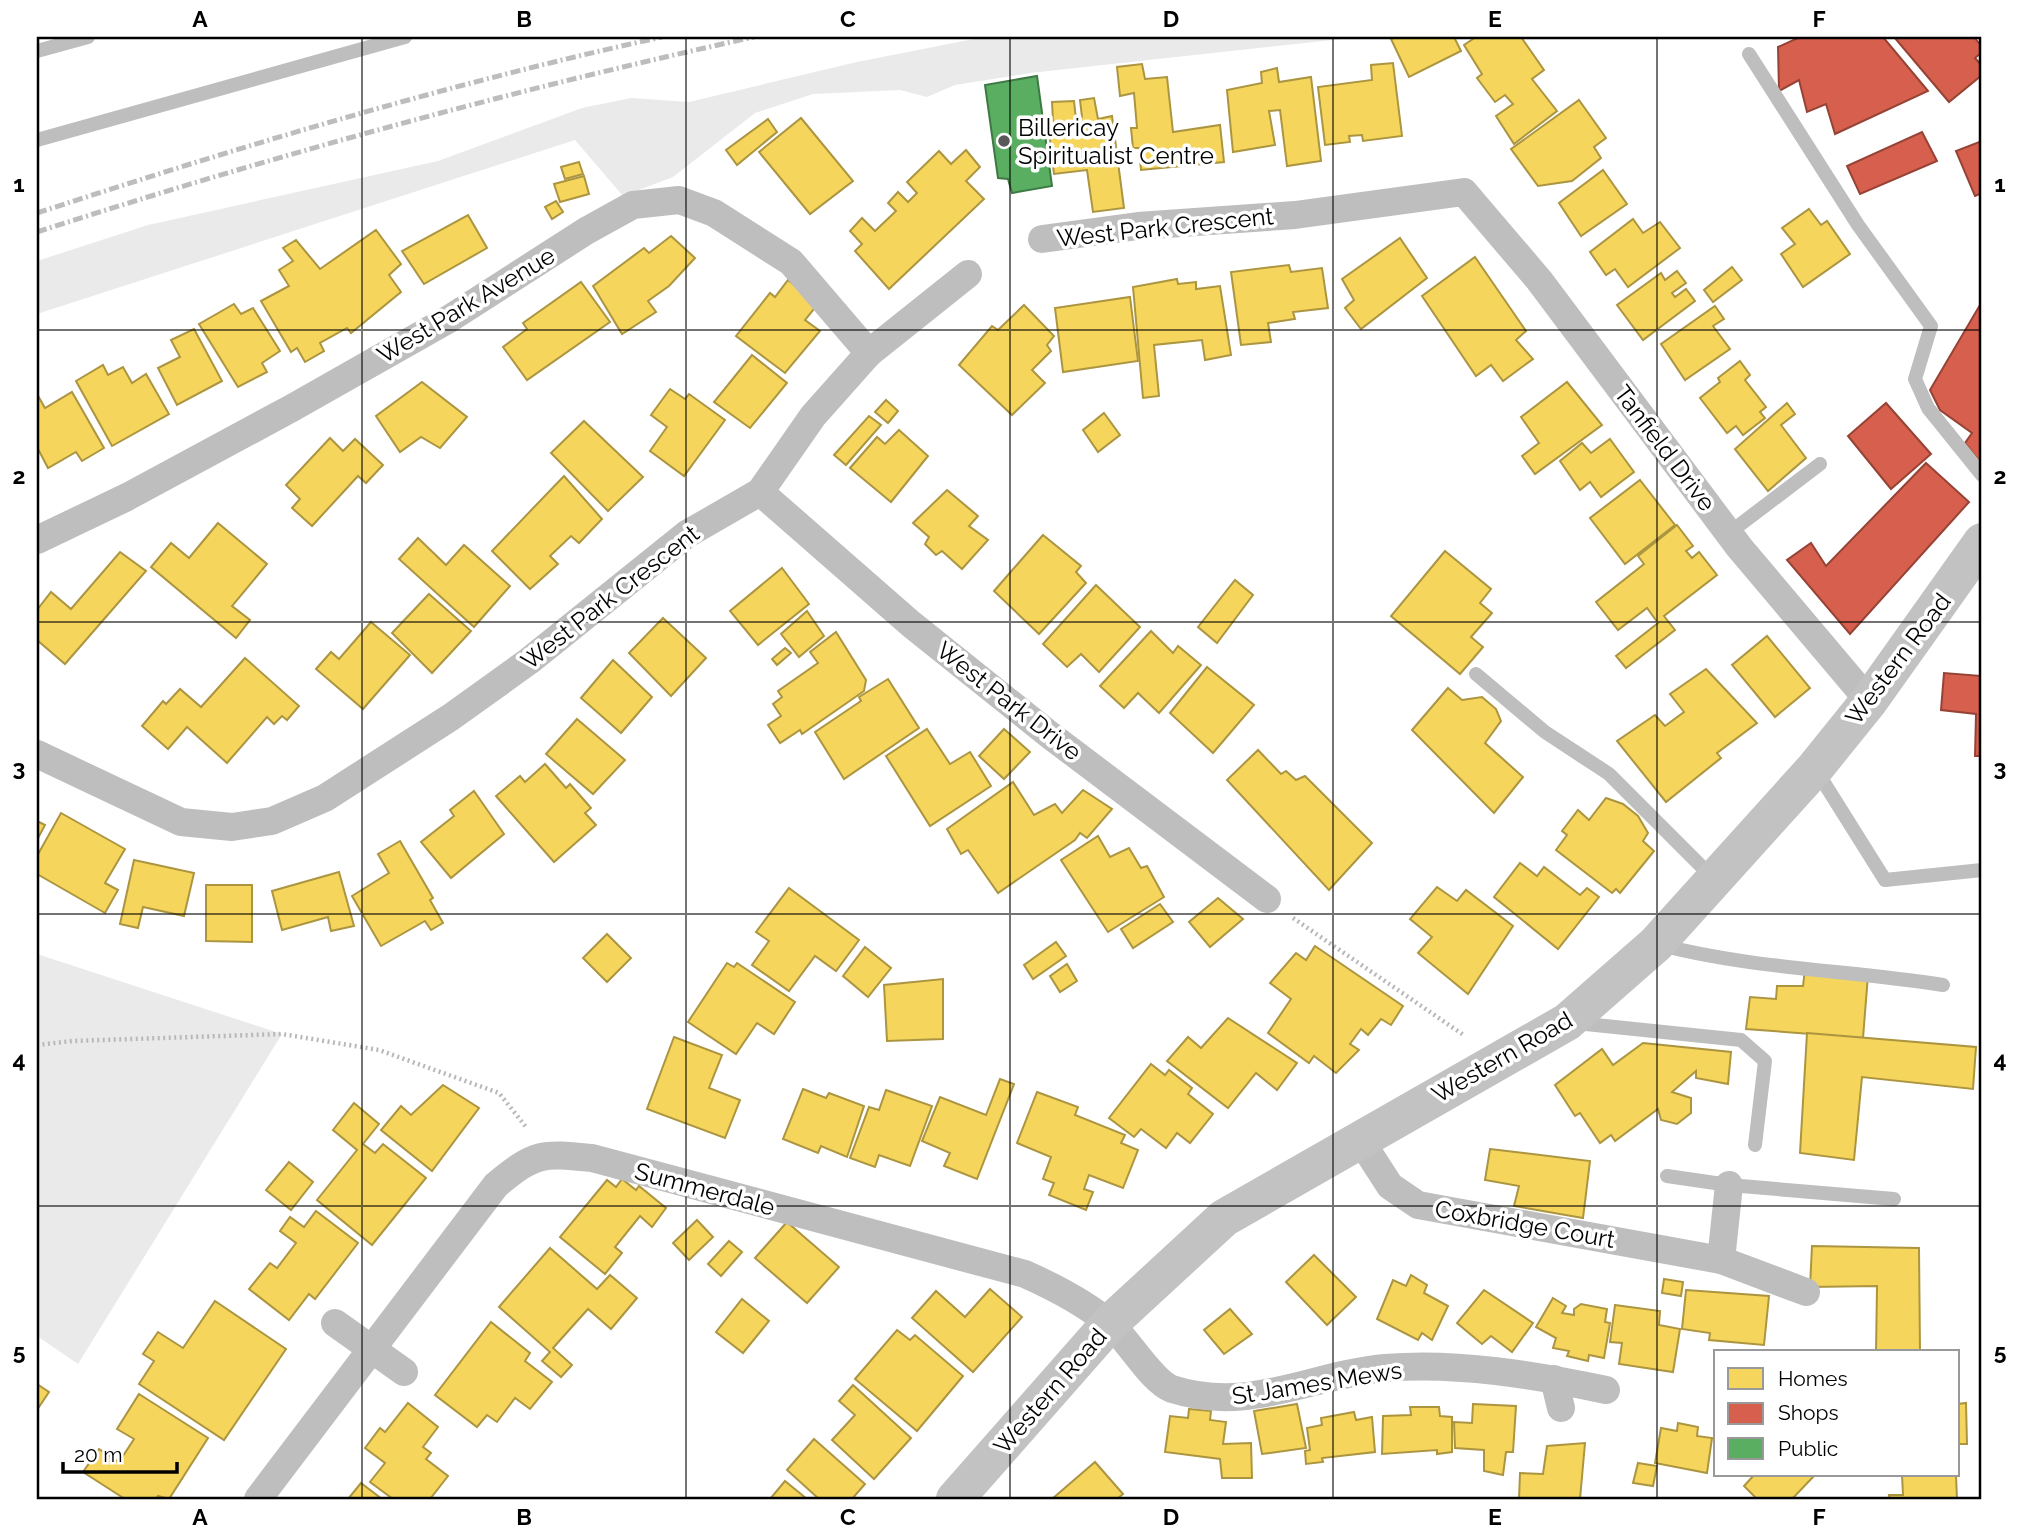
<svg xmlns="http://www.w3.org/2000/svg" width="2019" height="1536" font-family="Raleway,sans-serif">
<rect width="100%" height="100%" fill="#fff"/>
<g fill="#eaeaea">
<polygon points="984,37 1360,37 1030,73 955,85 927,97 900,90 813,94 755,113 673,177 623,196 575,140 37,314 37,261 148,225 438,161 582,108 631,98 689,102 857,62"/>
<polygon points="37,954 282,1034 78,1364 37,1336"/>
</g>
<g fill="#f6d55c" stroke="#ac9540" stroke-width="2">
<polygon points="1396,37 1454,37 1461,51 1409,77 1391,39"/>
<polygon points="1476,37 1521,37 1544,70 1532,79 1557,111 1514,144 1496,116 1513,104 1505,95 1495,102 1477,78 1482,74 1464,45"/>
<polygon points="1393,63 1402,136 1363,141 1362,135 1349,136 1350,142 1325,145 1318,87 1372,80 1371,65"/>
<polygon points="1142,64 1145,79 1167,77 1173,132 1220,125 1224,162 1141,170 1139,148 1133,148 1131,128 1137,128 1134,93 1120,96 1117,67"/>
<polygon points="1277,68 1279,82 1311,77 1321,161 1287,166 1280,110 1269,111 1275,145 1233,152 1227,90 1262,83 1261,72"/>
<polygon points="1094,98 1098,119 1112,116 1124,208 1093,212 1087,170 1054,174 1048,123 1053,122 1052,102 1074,101 1076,119 1082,117 1080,100"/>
<polygon points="1579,100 1606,138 1594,147 1601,158 1572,181 1538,186 1511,149"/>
<polygon points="801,118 853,181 810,214 759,152"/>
<polygon points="768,119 777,132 737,165 726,150"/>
<polygon points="966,150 980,167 966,181 984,199 889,289 855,251 862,244 850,231 862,218 875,231 896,211 888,203 898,192 908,202 917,193 907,182 939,151 951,164"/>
<polygon points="579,162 583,174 565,179 561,167"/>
<polygon points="1603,170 1627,204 1581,236 1559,203"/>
<polygon points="584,176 589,194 560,202 554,184"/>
<polygon points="556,201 563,212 552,219 545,207"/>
<polygon points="1809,209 1821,225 1827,221 1850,254 1803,287 1781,254 1795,244 1782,228"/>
<polygon points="468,215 487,248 424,284 402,251"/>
<polygon points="1633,219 1643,233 1660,222 1680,248 1628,287 1615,269 1606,275 1590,252"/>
<polygon points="376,230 401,264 389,275 401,292 351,333 347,328 320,343 324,351 305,362 297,348 291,352 261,301 289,286 279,270 293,261 283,248 296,240 320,269"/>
<polygon points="671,236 695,258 669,286 648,301 656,312 622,334 593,286 644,248 649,253"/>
<polygon points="1400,238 1427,278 1361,329 1345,308 1354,300 1342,279"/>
<polygon points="1475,257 1526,331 1516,340 1533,359 1503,381 1491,365 1476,376 1422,296"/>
<polygon points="1289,265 1291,272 1322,268 1328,308 1293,312 1295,319 1268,323 1271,342 1241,345 1231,272"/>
<polygon points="1732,267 1742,280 1713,302 1704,290"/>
<polygon points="1677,271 1686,283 1672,293 1675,297 1686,289 1695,301 1643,340 1617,305 1661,273 1665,280"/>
<polygon points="1177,279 1178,284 1196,282 1196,289 1220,286 1231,355 1205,360 1202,340 1154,345 1159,396 1143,398 1133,287"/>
<polygon points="788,280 818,304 805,320 820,331 785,373 736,336 770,293 775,297"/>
<polygon points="581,282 610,322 527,380 503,347 527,329 523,323"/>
<polygon points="1130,297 1138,361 1063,372 1055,308"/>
<polygon points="234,304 241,314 253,308 280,351 262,363 267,372 238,387 199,324"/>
<polygon points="1024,305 1054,336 1047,345 1051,351 1032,370 1045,383 1012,415 959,365 992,326 998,330"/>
<polygon points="1715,306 1724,319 1713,326 1730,349 1685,380 1661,344"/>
<polygon points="194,329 222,381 177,405 158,368 180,357 171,340"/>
<polygon points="752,355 787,383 750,428 714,402"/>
<polygon points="1740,361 1750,375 1745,380 1766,407 1760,412 1765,418 1743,435 1736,426 1727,433 1700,398 1720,382 1718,378"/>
<polygon points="103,365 108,375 123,367 132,383 146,374 169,414 112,446 76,381"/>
<polygon points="422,382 467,417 440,448 421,437 400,452 376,416"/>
<polygon points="1567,382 1602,425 1535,474 1522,456 1539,443 1521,417"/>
<polygon points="670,389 685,399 689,394 725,420 684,476 650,451 667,427 651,415"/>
<polygon points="72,392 104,448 82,461 76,452 48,468 37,447 37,394 45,408"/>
<polygon points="886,400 898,411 888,423 875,412"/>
<polygon points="1787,403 1795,414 1781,425 1806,458 1768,491 1735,449"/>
<polygon points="1104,413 1120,435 1098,452 1083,430"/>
<polygon points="869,416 881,425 846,465 834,455"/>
<polygon points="584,421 643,477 608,511 551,453"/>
<polygon points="899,430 928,456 891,502 850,468 877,437 885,444"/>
<polygon points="330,438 343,451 355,439 383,465 366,483 358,476 312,526 292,508 300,499 286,485"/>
<polygon points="1610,439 1634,472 1601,497 1590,482 1580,490 1560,461 1582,443 1591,453"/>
<polygon points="564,476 602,519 579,543 571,536 550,556 558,564 530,589 492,551"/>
<polygon points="1640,480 1675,525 1625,564 1590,518"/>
<polygon points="947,490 978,516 969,526 988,540 962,569 942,551 936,555 925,544 929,537 913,523"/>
<polygon points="218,523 267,564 232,606 250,620 236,638 151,567 171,543 189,558"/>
<polygon points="1677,525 1693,546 1686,551 1692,558 1699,552 1717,575 1664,616 1675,630 1626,668 1616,656 1658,623 1647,608 1618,630 1596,602 1644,564 1638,556"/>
<polygon points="1043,535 1081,566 1076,572 1086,583 1039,634 994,591"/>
<polygon points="418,538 446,565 464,545 510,586 474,627 399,559"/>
<polygon points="1445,551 1491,589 1480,603 1492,613 1471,637 1483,647 1460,674 1391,616"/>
<polygon points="120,552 146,571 65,664 37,640 37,610 51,592 71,609"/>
<polygon points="782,568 809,604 758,645 730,611"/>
<polygon points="1235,580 1253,595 1217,643 1198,627"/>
<polygon points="1096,585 1140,627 1099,672 1081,654 1067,667 1043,644"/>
<polygon points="429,594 471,631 432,673 392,633"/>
<polygon points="807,611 824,636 799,657 781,634"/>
<polygon points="663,618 706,658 671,696 629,653"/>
<polygon points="371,622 410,655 363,709 316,669 331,652 339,659"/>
<polygon points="1151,631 1173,653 1178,646 1201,665 1159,713 1138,693 1124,708 1100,686"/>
<polygon points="836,632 866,680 864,691 802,734 800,730 780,743 768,725 781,716 773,704 782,697 778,691 818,663 810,652"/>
<polygon points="1767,636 1810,688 1775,717 1732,665"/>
<polygon points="785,648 791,653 777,665 772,659"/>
<polygon points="245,658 299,706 287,720 282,716 274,724 267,717 227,763 187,727 168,749 142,726 163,701 166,704 180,689 201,707"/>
<polygon points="613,660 652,697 621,733 581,698"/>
<polygon points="1207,667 1254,705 1213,753 1170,713"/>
<polygon points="1706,669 1757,723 1717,753 1721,758 1666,802 1617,741 1655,715 1665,726 1684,712 1670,694"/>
<polygon points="888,679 919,728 844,779 815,732 861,701 859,697"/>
<polygon points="1448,688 1462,700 1482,697 1496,709 1501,721 1485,743 1523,777 1494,813 1412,730"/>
<polygon points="577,719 625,760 593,794 546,754"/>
<polygon points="927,729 950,764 970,752 991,786 930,826 886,756"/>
<polygon points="1004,729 1030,752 1004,779 979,756"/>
<polygon points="1258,750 1281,774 1286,771 1296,780 1305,776 1372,843 1329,890 1227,780"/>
<polygon points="545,764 566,788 570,784 591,808 585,813 596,825 554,862 496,796 520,776 525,782"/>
<polygon points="1013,782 1034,815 1055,804 1062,813 1083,790 1112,809 1087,838 1080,833 1075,840 998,893 968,850 961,854 947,829"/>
<polygon points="474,791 504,834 451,878 421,842 454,816 450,810"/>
<polygon points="1606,798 1623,804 1638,816 1648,833 1643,841 1654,851 1620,893 1616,889 1612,893 1556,850 1567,835 1562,831 1578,810 1589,820"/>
<polygon points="61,813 125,849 105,883 118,890 105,913 37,874 37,856"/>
<polygon points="37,821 45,825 37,840"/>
<polygon points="1098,836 1110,857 1129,848 1141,868 1147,866 1164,897 1108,932 1061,860"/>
<polygon points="400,841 433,898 430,900 443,923 431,930 425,921 381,946 352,896 389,873 378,854"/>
<polygon points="134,860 194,873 184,916 143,907 138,928 120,924"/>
<polygon points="1520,863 1537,876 1544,867 1580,895 1587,888 1599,897 1558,949 1494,897"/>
<polygon points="339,872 354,926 331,931 328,917 282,930 272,891"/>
<polygon points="206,885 252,885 252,942 206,941"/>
<polygon points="1437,887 1457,901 1466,890 1513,926 1468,994 1418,953 1432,937 1410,919"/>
<polygon points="789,888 859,940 836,971 815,956 789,991 752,965 769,941 756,932"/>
<polygon points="1218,898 1243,919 1210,947 1189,922"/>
<polygon points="1160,904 1173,922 1133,948 1121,929"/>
<polygon points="607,934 631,958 607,982 583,958"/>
<polygon points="1056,942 1066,956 1033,979 1024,965"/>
<polygon points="1315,946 1403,1006 1391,1025 1381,1019 1368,1035 1361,1029 1350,1044 1359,1050 1336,1073 1314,1056 1309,1063 1268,1033 1291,999 1270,983 1296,953 1306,960"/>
<polygon points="865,947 891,968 868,997 843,976"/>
<polygon points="727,963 734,967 737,963 795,1002 774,1034 757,1023 736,1054 688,1022"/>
<polygon points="1067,964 1077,981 1060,992 1050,976"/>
<polygon points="1805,969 1868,975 1863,1038 1746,1029 1750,997 1776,999 1777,986 1803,986"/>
<polygon points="943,979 943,1039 887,1041 884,985"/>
<polygon points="1228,1018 1297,1063 1277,1090 1256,1073 1228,1108 1167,1061 1188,1037 1201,1048"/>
<polygon points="1807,1033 1976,1047 1973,1089 1862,1077 1854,1160 1800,1153"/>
<polygon points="674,1037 722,1055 709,1088 740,1100 725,1138 647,1109"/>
<polygon points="1643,1043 1731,1052 1728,1084 1696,1078 1696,1071 1672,1092 1691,1098 1691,1113 1677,1124 1661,1120 1658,1109 1615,1141 1611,1135 1600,1143 1580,1113 1575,1116 1555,1085 1602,1049 1613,1065"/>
<polygon points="1151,1064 1165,1075 1169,1070 1192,1088 1188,1094 1213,1114 1190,1143 1177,1133 1166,1148 1141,1129 1134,1137 1109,1118"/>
<polygon points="1000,1079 1014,1084 977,1179 944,1166 950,1153 922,1141 940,1097 986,1115"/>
<polygon points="443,1085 479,1108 432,1171 381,1130 401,1106 411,1115"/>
<polygon points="803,1089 826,1098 829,1093 864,1106 847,1157 821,1146 818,1153 783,1139"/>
<polygon points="886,1090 932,1106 910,1166 879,1155 875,1167 850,1158 869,1107 879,1110"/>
<polygon points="1037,1092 1078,1107 1075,1115 1125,1135 1121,1143 1138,1150 1123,1188 1089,1175 1084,1189 1093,1192 1086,1210 1049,1195 1054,1183 1043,1179 1051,1157 1017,1143"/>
<polygon points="354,1103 379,1124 363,1144 375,1153 383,1144 426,1178 372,1245 317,1200 357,1150 333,1130"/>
<polygon points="1490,1149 1590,1161 1583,1218 1514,1206 1519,1186 1485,1180"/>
<polygon points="289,1162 313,1182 291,1210 266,1190"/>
<polygon points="622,1179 636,1190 639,1186 666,1208 652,1227 640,1216 615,1247 622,1253 605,1274 560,1237 607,1180 616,1187"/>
<polygon points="316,1211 358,1243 315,1299 309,1294 289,1320 249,1289 270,1263 277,1268 296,1243 280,1231 290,1217 304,1227"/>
<polygon points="697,1220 713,1237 689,1260 673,1243"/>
<polygon points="787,1222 839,1267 807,1303 755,1258"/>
<polygon points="729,1241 742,1252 721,1276 708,1264"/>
<polygon points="1812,1246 1919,1248 1920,1352 1876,1352 1877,1286 1810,1287"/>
<polygon points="550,1248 597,1289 610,1275 637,1298 611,1329 588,1309 553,1348 572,1365 561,1377 542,1361 550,1352 499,1307"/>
<polygon points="1314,1255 1356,1297 1327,1325 1286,1282"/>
<polygon points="1411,1275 1427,1285 1424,1293 1448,1306 1432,1340 1422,1333 1418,1340 1377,1319 1393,1280 1406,1286"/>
<polygon points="1664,1279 1683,1282 1681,1296 1662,1293"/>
<polygon points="990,1289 1022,1317 973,1372 912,1318 936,1291 965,1317"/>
<polygon points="1484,1290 1533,1323 1512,1352 1491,1336 1482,1344 1457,1323"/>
<polygon points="1686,1290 1769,1296 1764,1345 1709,1340 1710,1333 1682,1329"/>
<polygon points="1553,1298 1566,1306 1562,1313 1574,1315 1574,1309 1581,1304 1607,1309 1605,1322 1610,1323 1604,1358 1589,1355 1588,1361 1567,1356 1569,1351 1553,1348 1556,1338 1536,1327"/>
<polygon points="742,1299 769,1321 743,1353 716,1332"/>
<polygon points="215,1301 286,1349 224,1440 139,1384 154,1361 143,1354 158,1332 183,1348"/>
<polygon points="1615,1305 1660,1311 1659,1325 1680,1329 1673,1372 1619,1364 1622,1343 1610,1342"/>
<polygon points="1230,1309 1252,1334 1224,1354 1204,1330"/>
<polygon points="491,1322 530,1353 525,1361 552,1382 530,1409 515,1398 497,1422 487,1415 477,1427 435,1395"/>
<polygon points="897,1330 910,1340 915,1335 963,1376 917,1431 855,1379"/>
<polygon points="37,1384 49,1392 37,1410"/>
<polygon points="853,1385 911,1438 874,1479 832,1440 855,1415 839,1401"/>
<polygon points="139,1394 208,1438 169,1499 158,1496 156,1499 125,1499 83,1472 99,1449 119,1462 134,1439 117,1429"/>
<polygon points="408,1403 438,1427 423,1447 431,1453 426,1459 448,1476 430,1499 393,1499 370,1482 385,1463 365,1448 380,1428 385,1432"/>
<polygon points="1966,1403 1967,1444 1958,1444 1958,1404"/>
<polygon points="1297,1404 1306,1448 1262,1454 1254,1411"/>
<polygon points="1473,1404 1516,1406 1513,1452 1506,1452 1503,1475 1484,1471 1484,1450 1455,1448 1454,1422 1472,1423"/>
<polygon points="1410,1407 1439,1407 1440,1416 1452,1417 1452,1452 1437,1454 1437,1450 1382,1454 1383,1416 1411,1415"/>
<polygon points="1189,1409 1211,1411 1210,1420 1226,1422 1223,1444 1251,1443 1252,1478 1222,1478 1220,1459 1165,1452 1170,1416 1188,1418"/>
<polygon points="1354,1412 1356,1420 1372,1417 1375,1452 1322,1458 1323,1462 1306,1464 1305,1451 1310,1450 1307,1428 1322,1425 1321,1418"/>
<polygon points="1678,1423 1698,1427 1697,1436 1712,1438 1707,1473 1655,1463 1661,1428 1677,1431"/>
<polygon points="814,1439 865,1484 852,1499 819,1499 787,1470"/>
<polygon points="1585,1443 1580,1499 1519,1499 1520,1473 1543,1474 1547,1446"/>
<polygon points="1095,1462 1123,1494 1117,1499 1052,1499"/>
<polygon points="1638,1463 1657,1466 1653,1486 1633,1483"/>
<polygon points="1754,1475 1815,1475 1792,1499 1757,1499 1744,1486"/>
<polygon points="1902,1475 1956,1475 1957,1499 1890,1499 1889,1495 1903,1495"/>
<polygon points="785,1481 807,1499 770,1499"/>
<polygon points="361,1483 382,1499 348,1499"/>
</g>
<g fill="#d6604d" stroke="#964336" stroke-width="2">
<polygon points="1800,37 1883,37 1928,91 1835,134 1826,104 1807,112 1799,80 1779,91 1778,47"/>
<polygon points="1894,37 1974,37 1982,47 1982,52 1975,58 1982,66 1982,75 1949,102"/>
<polygon points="1922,132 1937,161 1860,194 1847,166"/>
<polygon points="1982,141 1982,193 1975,196 1956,151"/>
<polygon points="1980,305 1982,305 1982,465 1965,443 1972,433 1940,410 1930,390"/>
<polygon points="1886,403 1931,454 1891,489 1848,436"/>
<polygon points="1926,463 1969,502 1850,634 1787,560 1811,543 1826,566"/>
<polygon points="1982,670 1982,756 1975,756 1976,714 1941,710 1944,673 1981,676"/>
</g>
<polygon fill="#5aae61" stroke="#3f7a44" stroke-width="2" points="1037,76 1052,186 1012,193 1008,179 998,178 985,85"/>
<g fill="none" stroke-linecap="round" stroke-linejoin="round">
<g stroke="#b8b8b8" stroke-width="4.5" stroke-dasharray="2 3.5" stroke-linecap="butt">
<polyline points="1293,918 1465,1036"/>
<polyline points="37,1045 72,1041 282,1034 379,1050 499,1093 526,1127"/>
</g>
<g stroke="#bebebe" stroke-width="14">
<polyline points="37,51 88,37"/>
<polyline points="1749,54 1858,225 1931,326 1915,379 1928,408 1982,475"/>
<polyline points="37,140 405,37"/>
<polyline points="1729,533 1820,464"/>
<polyline points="1476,674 1545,732 1609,774 1714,879"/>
<polyline points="1816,770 1885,880 1982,870"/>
<path d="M 1661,945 C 1753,969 1849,970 1943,985"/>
<polyline points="1576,1023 1741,1040 1765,1061 1755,1145"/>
<polyline points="1667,1176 1729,1185 1894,1199"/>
</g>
<g stroke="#bebebe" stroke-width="28">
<polyline points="1042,239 1138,226 1295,215 1464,192 1539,280 1739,547 1869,701"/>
<polyline points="760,492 911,624 1051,736 1267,899"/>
<polyline points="37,540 127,497 292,408 449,319 586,231 633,205 679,200 714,213 791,262 869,353"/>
<polyline points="37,754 181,822 232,827 272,821 325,798 451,717 529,661 687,534 760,492 813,416 869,353 968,274"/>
<polyline points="1359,1138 1390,1186 1418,1205 1721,1260 1806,1292"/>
<polyline points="1721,1260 1729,1185"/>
<polyline points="335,1323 404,1372"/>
<polyline points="1554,1379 1561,1408"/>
<path d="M 258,1499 L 496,1185 C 536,1152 542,1153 592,1158 L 1025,1274 C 1054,1287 1086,1303 1111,1325 C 1129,1341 1152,1382 1172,1389 C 1250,1414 1309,1375 1385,1368 C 1457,1362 1536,1375 1606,1390"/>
</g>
<polyline stroke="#c2c2c2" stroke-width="38" points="955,1499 1109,1324 1224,1218 1567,1022 1656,944 1815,768 1869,701 1982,542"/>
<g stroke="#bdbdbd" stroke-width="5" stroke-dasharray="10 3.5 2 3.5" stroke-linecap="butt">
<path d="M 37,213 C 242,146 451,83 662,37"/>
<path d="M 37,232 C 272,156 512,90 754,37"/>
</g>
</g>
<path fill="none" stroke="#000" stroke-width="2" stroke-opacity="0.55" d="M 362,37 L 362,1499M 686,37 L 686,1499M 1010,37 L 1010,1499M 1333,37 L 1333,1499M 1657,37 L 1657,1499M 37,330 L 1982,330M 37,622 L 1982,622M 37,914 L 1982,914M 37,1206 L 1982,1206"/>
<circle fill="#595959" stroke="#fff" stroke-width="2.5" cx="1004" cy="141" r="7"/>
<g text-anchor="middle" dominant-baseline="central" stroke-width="7" stroke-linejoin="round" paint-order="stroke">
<g font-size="24" fill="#000" stroke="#fff" text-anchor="start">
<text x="1018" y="127">Billericay<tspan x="1018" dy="28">Spiritualist Centre</tspan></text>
</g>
<g font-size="24" fill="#000" stroke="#fff">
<text transform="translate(1165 227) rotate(-6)">West Park Crescent</text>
<text transform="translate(466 305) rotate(-31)">West Park Avenue</text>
<text transform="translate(1665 448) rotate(53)">Tanfield Drive</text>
<text transform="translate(610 597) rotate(-38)">West Park Crescent</text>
<text transform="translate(1898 659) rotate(-53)">Western Road</text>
<text transform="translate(1009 701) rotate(38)">West Park Drive</text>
<text transform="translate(1502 1057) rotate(-30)">Western Road</text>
<text transform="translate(705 1189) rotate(15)">Summerdale</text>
<text transform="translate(1525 1224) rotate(10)">Coxbridge Court</text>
<text transform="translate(1317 1383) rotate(-9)">St James Mews</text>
<text transform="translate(1050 1391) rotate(-49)">Western Road</text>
</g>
</g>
<rect width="2019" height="1536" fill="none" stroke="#ffffff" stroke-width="77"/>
<rect x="1714" y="1350" width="245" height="126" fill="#ffffff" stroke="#999999" stroke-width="2"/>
<rect x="1728" y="1368" width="35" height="21" fill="#f6d55c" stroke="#999999" stroke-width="2"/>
<text x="1778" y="1386" font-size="21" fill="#000000">Homes</text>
<rect x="1728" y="1403" width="35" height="21" fill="#d6604d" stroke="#999999" stroke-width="2"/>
<text x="1778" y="1420" font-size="21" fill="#000000">Shops</text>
<rect x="1728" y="1438" width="35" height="21" fill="#5aae61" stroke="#999999" stroke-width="2"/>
<text x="1778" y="1456" font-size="21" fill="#000000">Public</text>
<path d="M63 1462v10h114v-10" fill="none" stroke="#000000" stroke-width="3.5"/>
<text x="74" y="1462" font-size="21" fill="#000000" stroke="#ffffff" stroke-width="5" paint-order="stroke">20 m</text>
<rect x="38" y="38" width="1942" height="1460" fill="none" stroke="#000" stroke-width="2.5"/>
<g font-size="23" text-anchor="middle" font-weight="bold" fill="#000">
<text x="200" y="27">A</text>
<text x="524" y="27">B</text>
<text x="848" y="27">C</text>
<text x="1171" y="27">D</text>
<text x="1495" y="27">E</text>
<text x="1819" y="27">F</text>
<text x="19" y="192">1</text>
<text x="2000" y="192">1</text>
<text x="19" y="484">2</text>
<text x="2000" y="484">2</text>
<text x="19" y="776">3</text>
<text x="2000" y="776">3</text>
<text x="19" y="1068">4</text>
<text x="2000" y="1068">4</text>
<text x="19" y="1360">5</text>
<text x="2000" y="1360">5</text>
<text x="200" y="1525">A</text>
<text x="524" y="1525">B</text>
<text x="848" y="1525">C</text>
<text x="1171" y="1525">D</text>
<text x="1495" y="1525">E</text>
<text x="1819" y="1525">F</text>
</g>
</svg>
